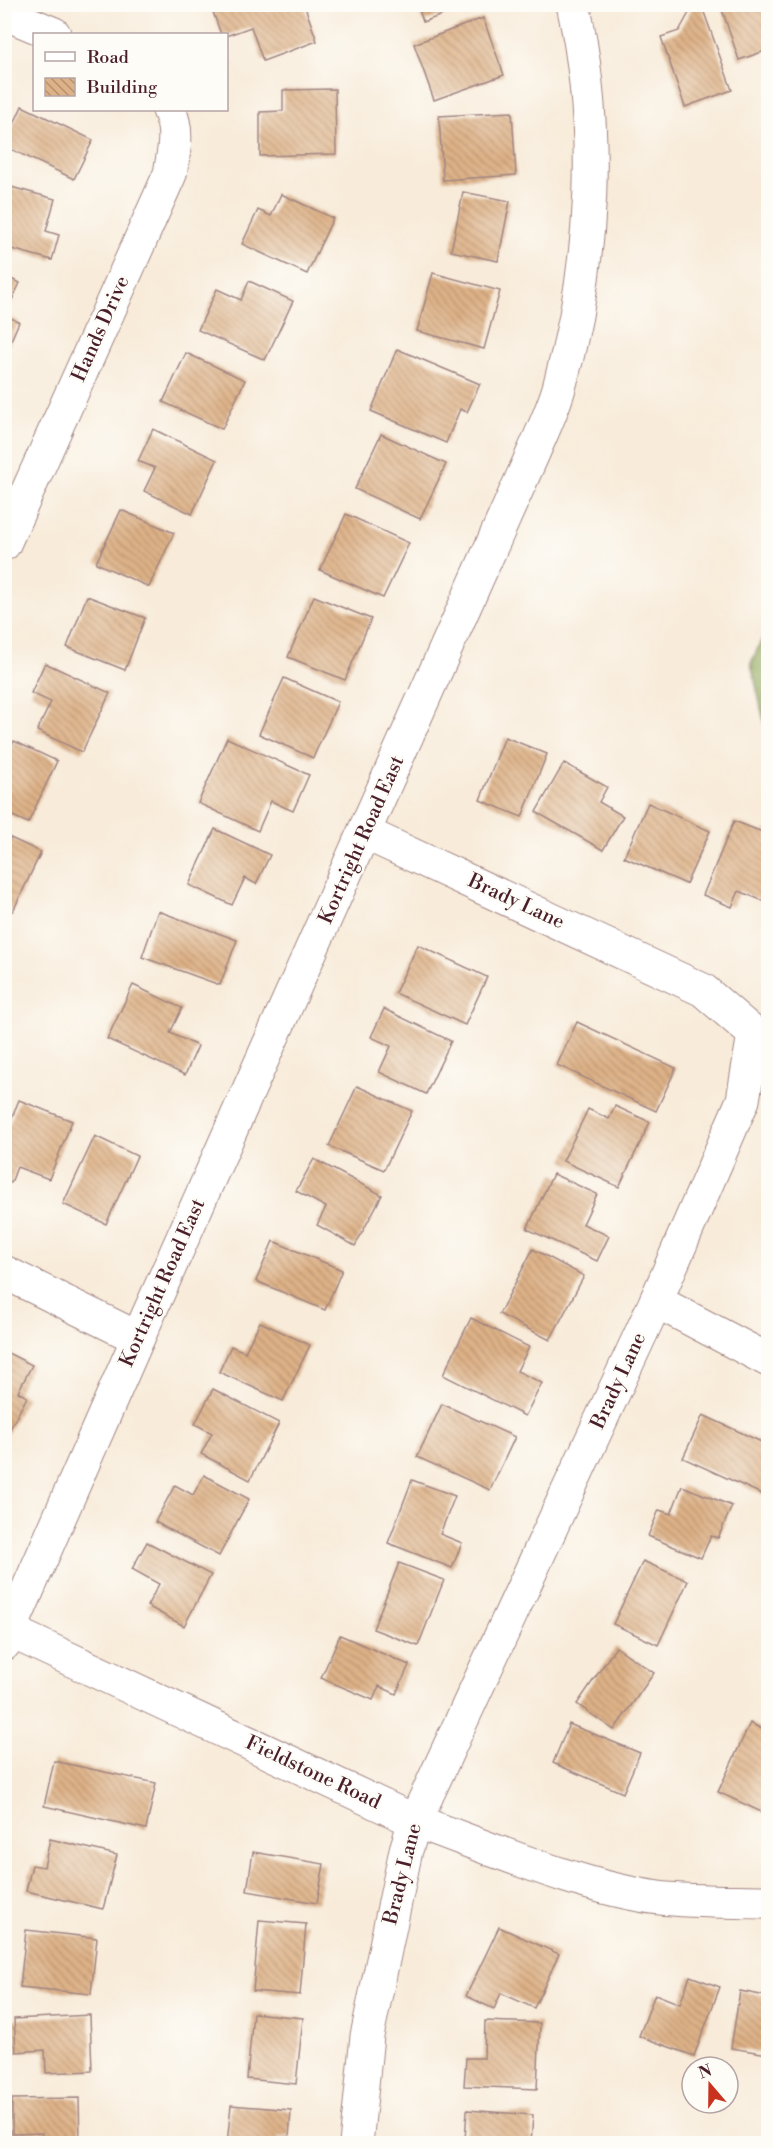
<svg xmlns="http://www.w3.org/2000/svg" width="773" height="2148" font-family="'Libre Bodoni',serif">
<defs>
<pattern id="forest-firs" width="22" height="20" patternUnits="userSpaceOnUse" patternTransform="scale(1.5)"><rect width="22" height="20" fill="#8ca456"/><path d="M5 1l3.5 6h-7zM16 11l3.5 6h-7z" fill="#748547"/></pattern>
<pattern id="building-back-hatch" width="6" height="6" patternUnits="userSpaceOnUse" patternTransform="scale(1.5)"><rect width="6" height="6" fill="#deb287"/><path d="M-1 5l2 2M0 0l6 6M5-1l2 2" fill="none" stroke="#b6906f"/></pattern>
</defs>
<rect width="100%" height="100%" fill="#fdfcf7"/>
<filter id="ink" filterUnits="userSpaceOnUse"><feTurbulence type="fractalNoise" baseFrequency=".0167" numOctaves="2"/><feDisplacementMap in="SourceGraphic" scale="12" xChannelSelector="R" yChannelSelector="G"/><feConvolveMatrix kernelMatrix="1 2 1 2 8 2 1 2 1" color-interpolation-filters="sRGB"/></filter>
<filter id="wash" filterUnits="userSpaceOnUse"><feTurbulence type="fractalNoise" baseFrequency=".008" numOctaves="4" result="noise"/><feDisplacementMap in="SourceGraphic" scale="24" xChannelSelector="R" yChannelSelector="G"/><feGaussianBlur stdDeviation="1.35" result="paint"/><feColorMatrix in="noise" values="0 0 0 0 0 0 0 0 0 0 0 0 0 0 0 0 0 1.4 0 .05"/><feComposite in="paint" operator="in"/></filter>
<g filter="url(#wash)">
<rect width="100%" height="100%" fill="#f8ebd9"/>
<polygon fill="url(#forest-firs)" stroke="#6b6240" stroke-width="1.5" points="768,626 768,739 751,663"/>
<g id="blocks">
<g fill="url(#building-back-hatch)">
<polygon points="210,4 304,4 317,41 263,61 251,27 226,36 221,34"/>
<polygon points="417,4 470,4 470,5 423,22"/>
<polygon points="694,4 701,4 732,90 685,107 661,37 679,31"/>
<polygon points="720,4 766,4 768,50 739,60"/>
<polygon points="483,18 504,75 434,100 414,44"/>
<polygon points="335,89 336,154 260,156 260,112 283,111 283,90"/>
<polygon points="22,106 93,140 74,179 4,146"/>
<polygon points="512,112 516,175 443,180 439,116"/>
<polygon points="4,185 55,199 46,231 59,235 52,260 4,247"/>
<polygon points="463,192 510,201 498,261 451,251"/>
<polygon points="281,194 333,218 307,274 242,244 258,210 271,216"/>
<polygon points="433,273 500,291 484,349 417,331"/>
<polygon points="4,276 20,283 5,315 19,322 8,347 4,345"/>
<polygon points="249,281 293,301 265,360 198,330 217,289 241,300"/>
<polygon points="397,349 480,384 467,412 460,409 446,443 371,411"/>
<polygon points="186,353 245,380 222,429 163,402"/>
<polygon points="153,429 217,460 192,514 144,491 155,468 138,461"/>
<polygon points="381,434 446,464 420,519 355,489"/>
<polygon points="121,510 174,533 149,587 96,563"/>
<polygon points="346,514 409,543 383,598 320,570"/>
<polygon points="87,596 145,618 125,670 67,647"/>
<polygon points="314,596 371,619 345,680 288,657"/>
<polygon points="45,663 110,693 82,752 37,731 51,702 31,693"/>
<polygon points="284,678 338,702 313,758 259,734"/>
<polygon points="505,737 547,754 522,817 480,800"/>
<polygon points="227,738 309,775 293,811 271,801 258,831 198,803"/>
<polygon points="14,741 57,761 28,823 4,812 4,762"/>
<polygon points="564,763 607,787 599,802 623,816 603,850 536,812"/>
<polygon points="648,803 710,831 686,884 624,857"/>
<polygon points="734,821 765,833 768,826 768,903 739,891 732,907 703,895"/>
<polygon points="215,829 270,855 256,884 245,878 232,905 189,885"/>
<polygon points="4,835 41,852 13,911 4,907"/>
<polygon points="158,911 237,940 220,985 142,957"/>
<polygon points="418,945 487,977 465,1025 395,993"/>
<polygon points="133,985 182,1008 170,1033 198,1046 185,1075 107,1039"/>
<polygon points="384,1009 451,1041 426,1094 379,1072 391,1046 371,1037"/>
<polygon points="577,1022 676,1068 656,1111 557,1065"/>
<polygon points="357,1086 412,1111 384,1170 329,1146"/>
<polygon points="19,1100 72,1121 49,1179 17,1167 11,1183 4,1180 4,1137"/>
<polygon points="615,1106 650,1122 619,1187 563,1161 588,1109 609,1119"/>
<polygon points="95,1136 137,1156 106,1224 63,1204"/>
<polygon points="314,1159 382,1195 355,1246 317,1225 326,1207 296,1191"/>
<polygon points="553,1174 597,1194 583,1224 609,1236 597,1261 527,1229"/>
<polygon points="273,1241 342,1270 325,1310 256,1281"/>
<polygon points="533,1249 584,1276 550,1340 499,1314"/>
<polygon points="471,1318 529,1347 517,1371 542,1383 525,1416 443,1375"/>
<polygon points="260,1322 310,1345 283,1401 219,1372 231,1346 245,1352"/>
<polygon points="4,1351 32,1365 18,1392 27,1397 4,1440"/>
<polygon points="213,1389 279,1423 250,1480 201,1454 212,1433 195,1424"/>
<polygon points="442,1404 515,1437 490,1490 417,1457"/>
<polygon points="703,1415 768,1445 768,1497 683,1458"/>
<polygon points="204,1475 249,1499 219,1556 155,1522 175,1485 193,1495"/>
<polygon points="412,1480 455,1496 440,1534 462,1543 452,1568 388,1543"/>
<polygon points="682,1486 732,1506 718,1538 711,1536 701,1558 648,1536 659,1510 671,1514"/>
<polygon points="147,1542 211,1575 184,1626 147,1606 159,1584 132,1569"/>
<polygon points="643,1561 688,1581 658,1645 613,1624"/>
<polygon points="399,1563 444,1580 418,1646 373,1629"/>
<polygon points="340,1635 409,1665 396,1694 379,1686 373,1700 321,1678"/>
<polygon points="616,1647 654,1673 614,1730 577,1704"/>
<polygon points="750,1723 768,1732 768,1815 718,1792"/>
<polygon points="569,1724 640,1753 623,1793 553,1763"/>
<polygon points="54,1761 156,1783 146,1829 44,1806"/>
<polygon points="50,1839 117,1855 103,1909 26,1891 32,1865 44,1867"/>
<polygon points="253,1852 324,1864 317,1903 247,1891"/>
<polygon points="259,1920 306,1924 300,1995 253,1991"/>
<polygon points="499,1927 559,1954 534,2008 501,1993 494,2009 466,1996"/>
<polygon points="26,1930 97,1938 91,1994 20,1987"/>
<polygon points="690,1976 720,1987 694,2056 639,2036 655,1994 680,2004"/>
<polygon points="767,1990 768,2054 731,2048 740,1991 766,1996"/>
<polygon points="253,2013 303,2018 296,2084 247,2079"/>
<polygon points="90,2015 92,2071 46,2073 45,2050 16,2052 14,2019"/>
<polygon points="485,2021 540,2023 537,2089 464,2086 466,2058 484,2058"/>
<polygon points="79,2098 80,2144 42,2144 42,2133 12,2134 12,2099"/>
<polygon points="231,2105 291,2110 289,2137 278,2137 277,2144 227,2144"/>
<polygon points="467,2110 533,2115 531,2144 485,2144 485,2141 465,2140"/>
</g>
</g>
</g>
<g filter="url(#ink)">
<use href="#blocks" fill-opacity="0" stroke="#a18582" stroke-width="1.5"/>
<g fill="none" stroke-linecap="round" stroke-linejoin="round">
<g stroke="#a18582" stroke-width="35">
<g id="minor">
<polyline points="4,13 54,34"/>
<path d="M 4,544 L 170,174 C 174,151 179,131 169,110"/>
<polyline points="4,1272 138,1338"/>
<polyline points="656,1301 768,1360"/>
<path d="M 10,1631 L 415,1821 C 490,1848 581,1888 659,1898 C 695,1902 732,1901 768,1902"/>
<path d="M 4,1644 L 138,1338 L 534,451 C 543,430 553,409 559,388 C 594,263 601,131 573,4"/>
<polyline points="356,2144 367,2036 406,1850 415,1821 656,1301 743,1100 754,1034 703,990 365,833"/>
</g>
</g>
<use href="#minor" stroke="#fff" stroke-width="33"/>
</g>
</g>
<g text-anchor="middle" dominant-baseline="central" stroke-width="5" stroke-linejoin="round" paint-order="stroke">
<g font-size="20" fill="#4a1f2b" stroke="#fdfcf7">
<text transform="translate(101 329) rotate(-66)">Hands Drive</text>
<text transform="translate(362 840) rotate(-66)">Kortright Road East</text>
<text transform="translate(516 902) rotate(25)">Brady Lane</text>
<text transform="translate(163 1283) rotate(-66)">Kortright Road East</text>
<text transform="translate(619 1381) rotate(-65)">Brady Lane</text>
<text transform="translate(313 1773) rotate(25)">Fieldstone Road</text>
<text transform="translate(403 1874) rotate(-76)">Brady Lane</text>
</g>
</g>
<rect width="773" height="2148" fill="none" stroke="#fdfcf7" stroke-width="24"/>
<rect x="33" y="33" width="195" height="78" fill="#fdfcf7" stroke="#b5a4a5" stroke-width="1.5"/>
<rect x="45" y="52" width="30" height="9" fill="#ffffff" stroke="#b5a4a5" stroke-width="1.5"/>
<text x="87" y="63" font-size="18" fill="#4a1f2b">Road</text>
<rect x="45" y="78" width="30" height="18" fill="url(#building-back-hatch)" stroke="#b5a4a5" stroke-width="1.5"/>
<text x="87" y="93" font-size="18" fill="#4a1f2b">Building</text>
<g transform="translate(710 2085) rotate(340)"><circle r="28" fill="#fdfcf7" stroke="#b5a4a5" stroke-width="1.5"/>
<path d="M0-4.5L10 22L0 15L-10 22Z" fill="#c8321e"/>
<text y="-9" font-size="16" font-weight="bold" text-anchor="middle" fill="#4a1f2b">N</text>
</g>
</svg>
